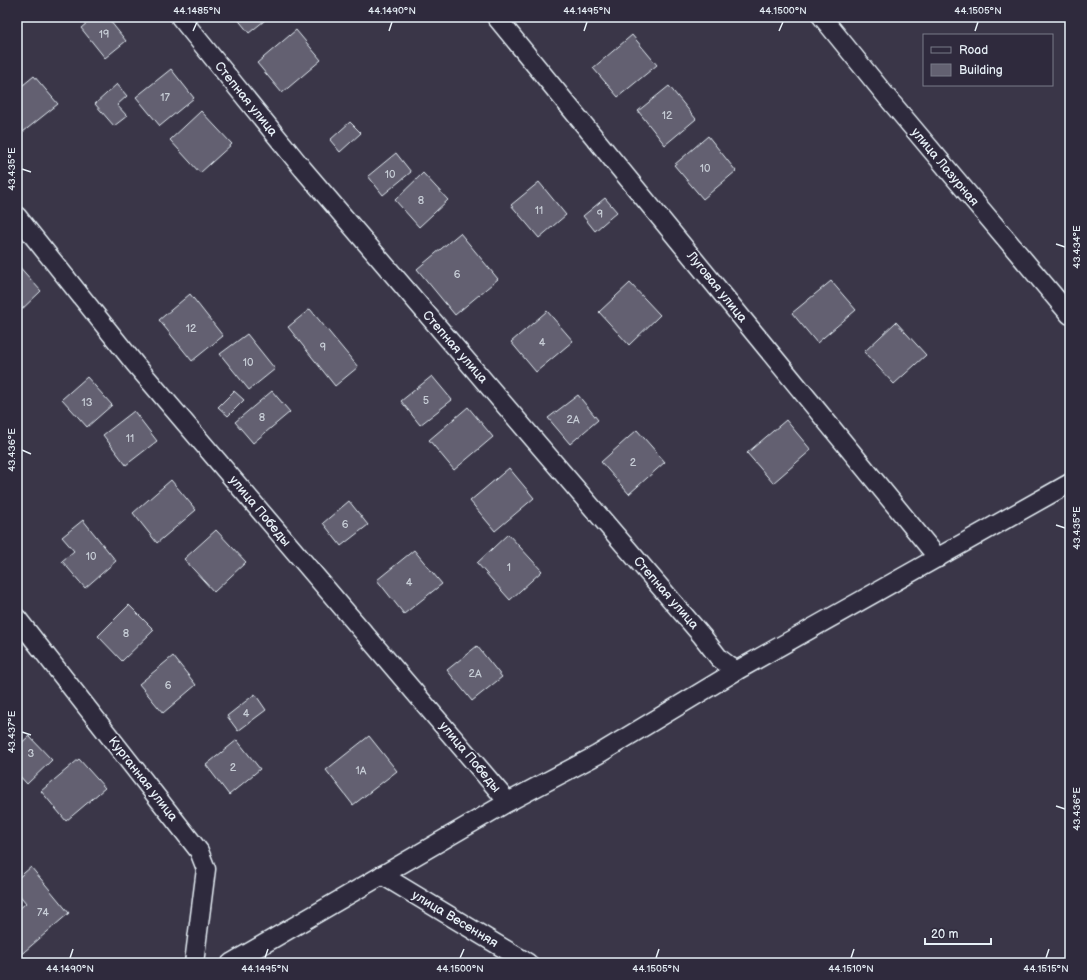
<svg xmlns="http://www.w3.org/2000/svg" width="1087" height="980" font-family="'Balsamiq Sans',sans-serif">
<rect width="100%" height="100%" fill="#3a3648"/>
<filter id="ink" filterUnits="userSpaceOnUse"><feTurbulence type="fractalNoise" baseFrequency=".025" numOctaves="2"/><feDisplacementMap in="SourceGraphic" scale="8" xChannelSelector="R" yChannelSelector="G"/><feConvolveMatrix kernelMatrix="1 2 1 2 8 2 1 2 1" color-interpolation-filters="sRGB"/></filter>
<g filter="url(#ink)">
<g fill="#636171" stroke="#e8f1f8">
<polygon points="94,17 107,17 126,41 105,58 81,28"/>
<polygon points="236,17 269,17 249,33"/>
<polygon points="296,30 321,60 282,93 257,63"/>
<polygon points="632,35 657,65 618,97 593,68"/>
<polygon points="171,69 194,98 160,126 136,97"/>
<polygon points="34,76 58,104 23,132 17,126 17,90"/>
<polygon points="117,84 127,96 117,105 127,116 114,126 95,104"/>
<polygon points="669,86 696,119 665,145 638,111"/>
<polygon points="201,111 232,144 200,173 170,140"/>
<polygon points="350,122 361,133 340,152 330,140"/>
<polygon points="708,136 736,171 703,199 674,165"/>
<polygon points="396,153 411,172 383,195 368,176"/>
<polygon points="423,173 448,200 419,227 395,200"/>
<polygon points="539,182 566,215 539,238 511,205"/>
<polygon points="605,198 617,212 595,231 583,216"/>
<polygon points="460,233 498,279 455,315 417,269"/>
<polygon points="17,264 41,291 17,314"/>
<polygon points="831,281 856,310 817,343 792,313"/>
<polygon points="630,283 660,315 629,345 599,312"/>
<polygon points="190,294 223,336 192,361 159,320"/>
<polygon points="310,309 358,367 335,386 288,327"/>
<polygon points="547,311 573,341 536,372 511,342"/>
<polygon points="896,322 926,355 894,384 864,352"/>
<polygon points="247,334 275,369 249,390 220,354"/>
<polygon points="432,376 452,400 420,425 401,401"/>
<polygon points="87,377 112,405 87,427 62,399"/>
<polygon points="234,391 244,400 228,416 218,407"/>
<polygon points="272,391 290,412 253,443 235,422"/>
<polygon points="578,395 598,420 570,444 548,418"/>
<polygon points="468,407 493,437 454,470 429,440"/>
<polygon points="134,411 157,441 126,465 103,435"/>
<polygon points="786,420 811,450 773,483 747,453"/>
<polygon points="637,430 665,462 629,494 601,462"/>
<polygon points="509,468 534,498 495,531 470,501"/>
<polygon points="171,480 196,510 157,543 133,513"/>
<polygon points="349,501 368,525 341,546 323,523"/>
<polygon points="83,520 116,561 85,588 62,561 74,551 62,537"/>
<polygon points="216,530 246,562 214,592 184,559"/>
<polygon points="508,534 542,571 510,600 477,563"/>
<polygon points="414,550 442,584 404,614 377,580"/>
<polygon points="129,605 154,630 122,661 98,636"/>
<polygon points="477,646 502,677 472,701 447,670"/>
<polygon points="173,656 196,685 163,713 139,684"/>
<polygon points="255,694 266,710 238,731 227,716"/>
<polygon points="29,736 52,760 27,784 17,773 17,747"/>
<polygon points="369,736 397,771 353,805 326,770"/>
<polygon points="237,740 260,769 229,795 206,765"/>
<polygon points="79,759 105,788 66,821 41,791"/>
<polygon points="31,867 69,913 17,958 17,911 26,903 17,892 17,879"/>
</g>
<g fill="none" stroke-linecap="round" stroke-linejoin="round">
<g stroke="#e8f1f8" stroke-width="21">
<g id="street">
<polyline points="180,17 303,169 702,636 719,658 736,671"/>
<polyline points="496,17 938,558"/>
<polyline points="822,17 891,102 1070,315"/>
<polyline points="17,216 135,364 508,802"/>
<polyline points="17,618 199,851 206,869 194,963"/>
<polyline points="382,875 528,963"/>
<polyline points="231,963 508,802 597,755 736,671 1070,483"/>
</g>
</g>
<use href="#street" stroke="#2f2a3d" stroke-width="18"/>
</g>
</g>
<path fill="none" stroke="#e8f1f8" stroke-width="1.5" d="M 193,31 L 197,22M 389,31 L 392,22M 584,31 L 587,22M 779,31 L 783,22M 975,31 L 978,22M 22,169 L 31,172M 1056,244 L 1065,247M 22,450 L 31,454M 1056,525 L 1065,528M 22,732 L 31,735M 1056,806 L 1065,809M 70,958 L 73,949M 265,958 L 268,949M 460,958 L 464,949M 656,958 L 659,949M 851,958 L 854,949M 1046,958 L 1049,949"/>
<g text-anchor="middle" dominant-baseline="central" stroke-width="4" stroke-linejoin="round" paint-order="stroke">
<g font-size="11" fill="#c7cdd6">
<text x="104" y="34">19</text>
<text x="165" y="97">17</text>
<text x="667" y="115">12</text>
<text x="705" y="168">10</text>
<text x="390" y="174">10</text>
<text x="421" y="200">8</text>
<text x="539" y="210">11</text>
<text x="600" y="214">9</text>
<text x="457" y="274">6</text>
<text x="191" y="328">12</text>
<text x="542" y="342">4</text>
<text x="323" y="347">9</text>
<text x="248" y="362">10</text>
<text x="426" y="400">5</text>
<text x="87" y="402">13</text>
<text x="262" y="417">8</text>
<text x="573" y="419">2А</text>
<text x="130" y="438">11</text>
<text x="633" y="462">2</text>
<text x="345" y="524">6</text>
<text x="91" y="556">10</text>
<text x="509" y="567">1</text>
<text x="409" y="582">4</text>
<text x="126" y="633">8</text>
<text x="475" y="673">2А</text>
<text x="168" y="685">6</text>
<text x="246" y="713">4</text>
<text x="31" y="753">3</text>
<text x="233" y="767">2</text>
<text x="361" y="770">1А</text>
<text x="43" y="912">74</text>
</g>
<g font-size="13" fill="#e8f1f8" stroke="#2f2a3d">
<text transform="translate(246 99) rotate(51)">Степная улица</text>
<text transform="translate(945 167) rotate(50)">улица Лазурная</text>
<text transform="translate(717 287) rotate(51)">Луговая улица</text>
<text transform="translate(455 347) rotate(49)">Степная улица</text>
<text transform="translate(260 511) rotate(50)">улица Победы</text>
<text transform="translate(666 593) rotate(49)">Степная улица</text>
<text transform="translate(470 757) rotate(50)">улица Победы</text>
<text transform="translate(143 779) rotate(52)">Курганная улица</text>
<text transform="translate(455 919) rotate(31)">улица Весенняя</text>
</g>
</g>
<rect width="1087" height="980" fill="none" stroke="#2f2a3d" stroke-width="44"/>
<rect x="923" y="34" width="130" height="52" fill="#2f2a3d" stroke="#797a88"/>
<rect x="931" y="47" width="20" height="6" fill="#2f2a3d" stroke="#797a88"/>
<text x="959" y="54" font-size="12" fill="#e8f1f8">Road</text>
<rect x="931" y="64" width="20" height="12" fill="#636171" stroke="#797a88"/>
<text x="959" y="74" font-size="12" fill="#e8f1f8">Building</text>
<path d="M925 938v6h66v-6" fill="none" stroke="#e8f1f8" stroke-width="2"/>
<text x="931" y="938" font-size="12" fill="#e8f1f8" stroke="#2f2a3d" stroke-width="3" paint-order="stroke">20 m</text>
<rect x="22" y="22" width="1043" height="936" fill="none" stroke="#e8f1f8" stroke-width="1.5"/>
<g font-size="10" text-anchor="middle" fill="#e8f1f8">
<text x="197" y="14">44.1485°N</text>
<text x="392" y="14">44.1490°N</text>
<text x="587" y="14">44.1495°N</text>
<text x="783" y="14">44.1500°N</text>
<text x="978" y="14">44.1505°N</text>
<text transform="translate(11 169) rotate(-90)" y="4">43.435°E</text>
<text transform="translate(1076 247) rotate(-90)" y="4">43.434°E</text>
<text transform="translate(11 450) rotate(-90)" y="4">43.436°E</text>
<text transform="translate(1076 528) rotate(-90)" y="4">43.435°E</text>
<text transform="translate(11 732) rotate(-90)" y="4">43.437°E</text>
<text transform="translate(1076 809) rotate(-90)" y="4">43.436°E</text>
<text x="70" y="972">44.1490°N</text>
<text x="265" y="972">44.1495°N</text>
<text x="460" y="972">44.1500°N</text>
<text x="656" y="972">44.1505°N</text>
<text x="851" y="972">44.1510°N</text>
<text x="1046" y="972">44.1515°N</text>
</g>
</svg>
